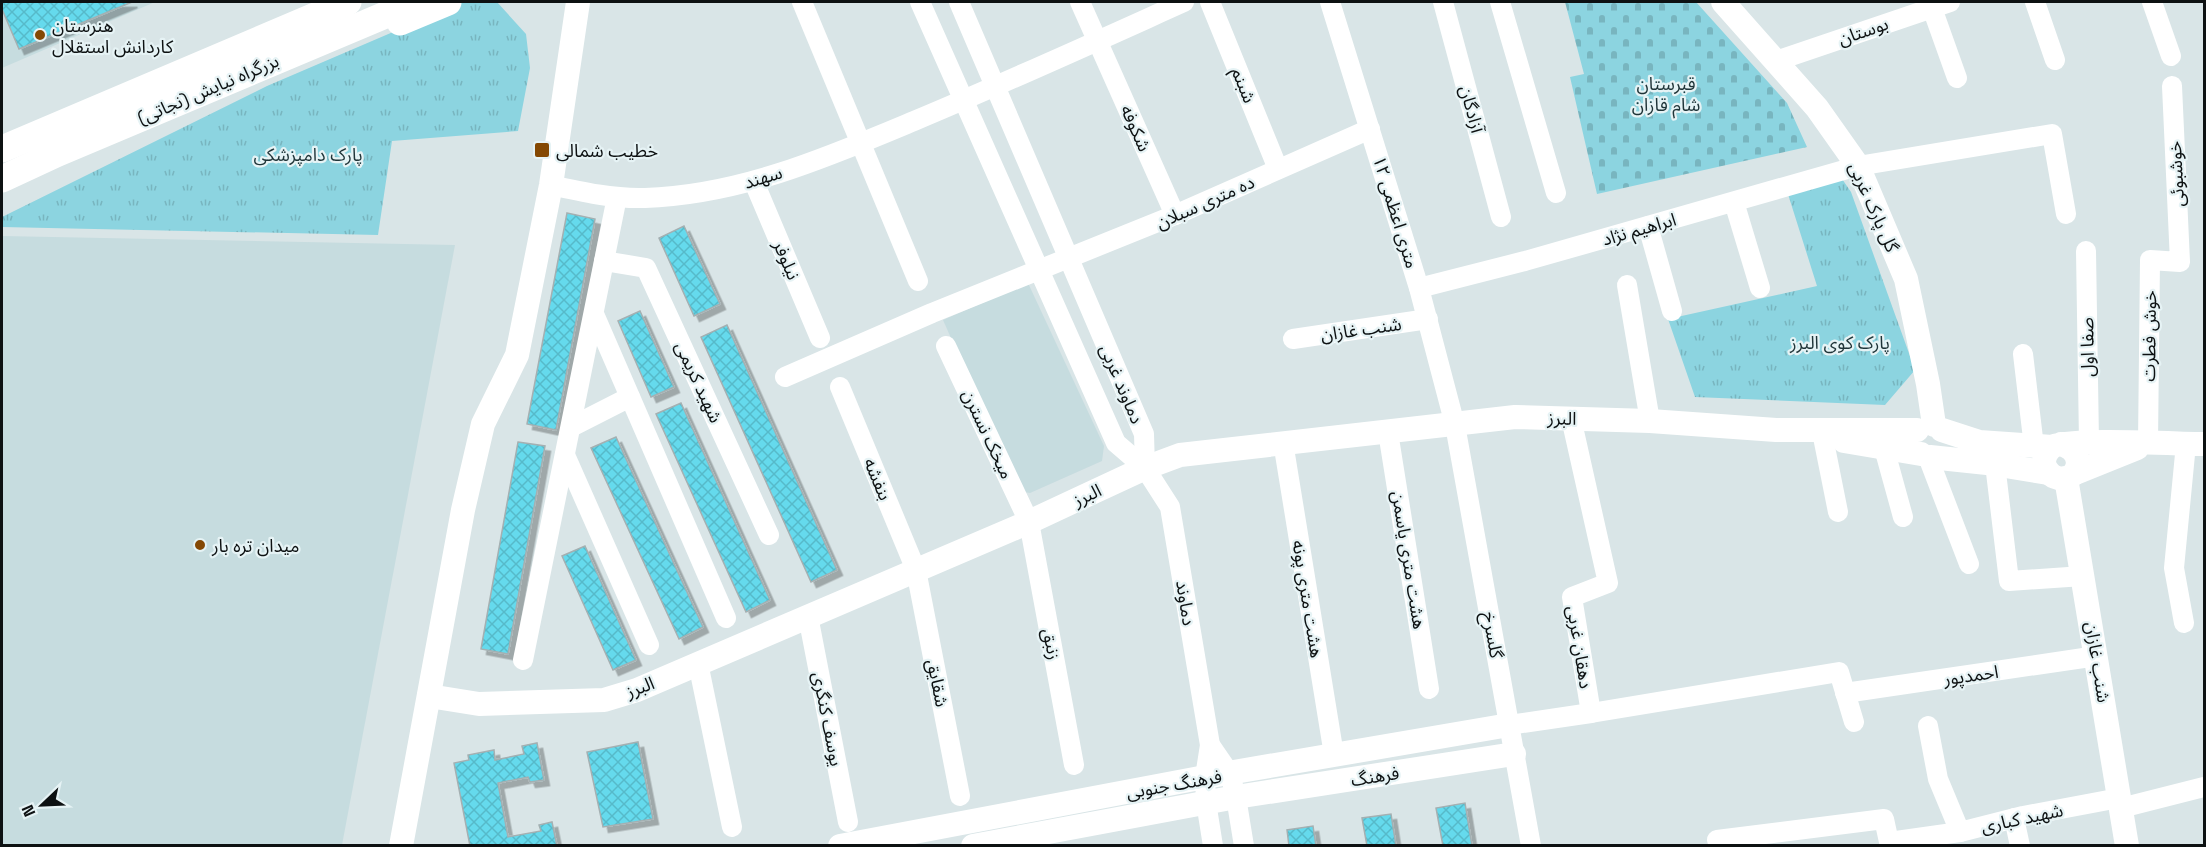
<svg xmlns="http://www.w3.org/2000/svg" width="2206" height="847" font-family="'Space Grotesk','Noto Sans Arabic',sans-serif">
<defs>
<pattern id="grass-tufts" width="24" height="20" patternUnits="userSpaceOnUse" patternTransform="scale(1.5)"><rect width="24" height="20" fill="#8cd4e0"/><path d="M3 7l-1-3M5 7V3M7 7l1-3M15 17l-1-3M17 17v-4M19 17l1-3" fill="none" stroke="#78b5bf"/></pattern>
<pattern id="cemetery-stones" width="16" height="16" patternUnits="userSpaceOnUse" patternTransform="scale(1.5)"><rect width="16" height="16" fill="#8cd4e0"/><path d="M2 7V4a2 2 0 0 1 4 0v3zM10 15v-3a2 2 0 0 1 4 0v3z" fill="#78b5bf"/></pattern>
<pattern id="building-cross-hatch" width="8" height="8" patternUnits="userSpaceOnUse" patternTransform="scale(1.5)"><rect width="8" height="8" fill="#65daed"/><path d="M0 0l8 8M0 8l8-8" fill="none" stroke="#56baca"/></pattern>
<filter id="shadow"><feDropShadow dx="5.5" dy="5.5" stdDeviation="0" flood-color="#0004"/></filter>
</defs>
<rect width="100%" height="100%" fill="#d9e5e7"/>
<g fill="#c6dcdf">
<polygon points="2,2 155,2 2,68"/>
<polygon points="2,236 455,245 342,845 2,845"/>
<polygon points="1028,283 1104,446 1102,461 1030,493 1019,491 943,320"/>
</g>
<g fill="url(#grass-tufts)">
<polygon points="463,2 497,2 526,34 530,68 518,131 392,141 378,235 2,227 2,217 267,86"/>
<polygon points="1838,173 1851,192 1915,370 1885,405 1695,397 1668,319 1817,286 1787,191"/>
</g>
<polygon fill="url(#cemetery-stones)" points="1565,2 1696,2 1787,103 1807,147 1597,194 1570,77 1584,74"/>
<g fill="url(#building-cross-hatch)" stroke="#a4b0b2" stroke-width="1.5" filter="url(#shadow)">
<polygon points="2,2 132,2 19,49 2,9"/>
<polygon points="567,213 595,219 556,430 527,424"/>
<polygon points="684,226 720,304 694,316 659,238"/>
<polygon points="640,311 674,387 651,397 618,321"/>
<polygon points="727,325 837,570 811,582 701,337"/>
<polygon points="681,403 770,600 746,612 656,414"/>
<polygon points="616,437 703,627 679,639 591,448"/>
<polygon points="518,442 545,446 508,654 481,649"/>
<polygon points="585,546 636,660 613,670 562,556"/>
<polygon points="638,742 653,819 603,827 587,752"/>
<polygon points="537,743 544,780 530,782 528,777 498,783 508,837 541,831 539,825 552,822 557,846 470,846 454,763 469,760 468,755 494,750 495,760 524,754 522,746"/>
<polygon points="1465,803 1472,846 1443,846 1436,808"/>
<polygon points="1391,814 1396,846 1367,846 1362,818"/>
<polygon points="1313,826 1316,846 1289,846 1287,830"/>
</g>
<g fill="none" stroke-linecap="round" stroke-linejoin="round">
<g stroke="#fff" stroke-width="20">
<polyline points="802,2 918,281"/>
<polyline points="920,2 1116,443 1145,468 1170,507 1210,745 1205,777 1206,802 1213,846"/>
<polyline points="959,2 1144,434 1145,468"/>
<polyline points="1080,2 1175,215"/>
<polyline points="1210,2 1278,169"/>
<polyline points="1330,2 1419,288 1455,425 1531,846"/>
<polyline points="1443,2 1501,217"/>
<polyline points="1500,2 1556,193"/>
<polyline points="2035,2 2055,60"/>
<polyline points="2152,2 2171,56"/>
<polyline points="1932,8 1957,78"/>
<polyline points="1776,61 1950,2"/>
<polyline points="754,182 820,338"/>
<path d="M 551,185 C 582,192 614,199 645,198 C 740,195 828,157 914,121 C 1005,83 1095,42 1184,2"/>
<polyline points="1734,202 1760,288"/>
<polyline points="1648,226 1672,311"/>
<polyline points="2086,251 2089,442"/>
<polyline points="604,261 646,268 769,535"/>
<polyline points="1627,285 1650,421"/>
<polyline points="1419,288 1525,261 1858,166 2052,134 2066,214"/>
<polyline points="594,314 726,618"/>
<polyline points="1293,339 1428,319"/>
<polyline points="946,346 1029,522 1074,765"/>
<polyline points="2023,354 2034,447"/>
<polyline points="785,377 932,313 1175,215 1370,129"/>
<polyline points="840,387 916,570 960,796"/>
<polyline points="571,427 630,397"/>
<polyline points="1388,432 1429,689"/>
<polyline points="1823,437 1838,512"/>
<polyline points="1283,442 1334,755"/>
<polyline points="2148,443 2150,260 2180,262 2172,86"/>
<polyline points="1884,448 1903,517"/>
<polyline points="565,455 649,645"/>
<polyline points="1928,457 1969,564"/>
<polyline points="1995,464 2009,581 2083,576"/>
<polyline points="808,616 848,822"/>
<polyline points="2184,623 2174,568 2186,444"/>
<polyline points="523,660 617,197"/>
<polyline points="698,663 732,827"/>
<polyline points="1845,693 2097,656"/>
<polyline points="1591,713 1839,672 1854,722"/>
<polyline points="1509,725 1591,713 1572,597 1608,583 1571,418"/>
<polyline points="1928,726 1938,779 1960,832"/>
<polyline points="1210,745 1230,774 1236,797 1244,846"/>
<polyline points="2121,808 2204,787"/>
<polyline points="2014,818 2020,846"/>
<polyline points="1717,840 1884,819 1889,842 1960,832 2023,816 2119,798"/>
</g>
<g stroke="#fff" stroke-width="24">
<polyline points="1723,2 1817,108 1858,166 1906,279 1928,384 1934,425"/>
<polyline points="1942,430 1979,442 2052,447"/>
<polyline points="1844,441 1921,454"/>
<path d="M 2061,444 C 2090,453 2077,486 2055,477 C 2050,475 2045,469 2044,463 C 2044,457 2047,451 2052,447 C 2065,438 2181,444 2204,444"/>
<polyline points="1930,457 1987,463 2048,473"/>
<polyline points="2075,473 2137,448"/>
<polyline points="2066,478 2127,846"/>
<polyline points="429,696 479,704 604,700 637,690 1029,522 1145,468 1180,455 1515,417 1650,421 1776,430 1917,430"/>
<polyline points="401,846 463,510 483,424 517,355 551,185 578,2"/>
<polyline points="840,846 1205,777 1509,725"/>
<polyline points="973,846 1236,797 1514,754"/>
</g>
<g stroke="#fff" stroke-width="27">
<polyline points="400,22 448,2"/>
<polyline points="2,149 348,2"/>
<polyline points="2,179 58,153 416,2"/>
</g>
</g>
<g fill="#844803" stroke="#e6f3f5" stroke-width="2">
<circle cx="40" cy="35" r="6"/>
<rect x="534" y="142" width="16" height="16" rx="3"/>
<circle cx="200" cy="545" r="6"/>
</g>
<g text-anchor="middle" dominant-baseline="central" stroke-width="4.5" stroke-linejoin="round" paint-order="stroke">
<g font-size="18" fill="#0d1112" stroke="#e6f3f5" text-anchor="start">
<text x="52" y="25">هنرستان<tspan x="52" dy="21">کاردانش استقلال</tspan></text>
<text x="556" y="150">خطیب شمالی</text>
<text x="212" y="545">میدان تره بار</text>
</g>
<g font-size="18" fill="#0d1112" stroke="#e6f3f5">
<text transform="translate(1863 31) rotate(-19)">بوستان</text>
<text transform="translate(1244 85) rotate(68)">شبنم</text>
<text transform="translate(208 89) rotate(-23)">بزرگراه نیایش (نجاتی)</text>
<text transform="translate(1472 109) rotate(75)">آزادگان</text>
<text transform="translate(1136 128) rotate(66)">شکوفه</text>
<text transform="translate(2176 174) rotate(-93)">خوشبوئی</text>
<text transform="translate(763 177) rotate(-17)">سهند</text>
<text transform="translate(1205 202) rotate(-24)">ده متری سبلان</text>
<text transform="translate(1874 207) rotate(66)">گل پارک غربی</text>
<text transform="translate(1396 212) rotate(73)">۱۲ متری اعظمی</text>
<text transform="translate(1639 229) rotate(-16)">ابراهیم نژاد</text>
<text transform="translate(787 260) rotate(67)">نیلوفر</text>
<text transform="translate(1361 329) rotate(-8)">شنب غازان</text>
<text transform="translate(2149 336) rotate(-89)">خوش فطرت</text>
<text transform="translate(2087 347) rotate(-91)">صفا اول</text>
<text transform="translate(699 382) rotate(65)">شهید کریمی</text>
<text transform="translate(1122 384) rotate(67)">دماوند غربی</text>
<text transform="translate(1562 418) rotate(2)">البرز</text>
<text transform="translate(988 434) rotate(65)">میخک نسترن</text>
<text transform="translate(878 479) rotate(67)">بنفشه</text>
<text transform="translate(1087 495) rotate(-25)">البرز</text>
<text transform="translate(1409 560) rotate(81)">هشت متری یاسمن</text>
<text transform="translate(1308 599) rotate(81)">هشت متری پونه</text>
<text transform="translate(1186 603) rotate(81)">دماوند</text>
<text transform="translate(1493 635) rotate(80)">گلسرخ</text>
<text transform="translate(1052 644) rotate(80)">زنبق</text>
<text transform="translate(1580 647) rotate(81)">دهقان غربی</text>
<text transform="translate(2098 662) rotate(81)">شنب غازان</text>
<text transform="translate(1971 675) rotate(-8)">احمدپور</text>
<text transform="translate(938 683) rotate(79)">شقایق</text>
<text transform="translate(640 687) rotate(-21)">البرز</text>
<text transform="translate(828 719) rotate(79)">یوسف کنگری</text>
<text transform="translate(1375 776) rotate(-9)">فرهنگ</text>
<text transform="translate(1174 784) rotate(-10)">فرهنگ جنوبی</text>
<text transform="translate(2022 818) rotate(-12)">شهید کباری</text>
</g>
<g font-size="18" fill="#1f3438" stroke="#e6f3f5">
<text x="1666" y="83">قبرستان<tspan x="1666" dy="21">شام قازان</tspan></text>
<text x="308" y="154">پارک دامپزشکی</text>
<text x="1840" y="342">پارک کوی البرز</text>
</g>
</g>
<rect width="2206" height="847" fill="none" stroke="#0d1112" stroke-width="6"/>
<g transform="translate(42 805) rotate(247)" stroke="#e6f3f5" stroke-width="4.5" paint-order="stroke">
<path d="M0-4.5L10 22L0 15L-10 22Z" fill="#0d1112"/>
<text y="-9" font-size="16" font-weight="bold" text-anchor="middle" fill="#0d1112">N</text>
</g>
</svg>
